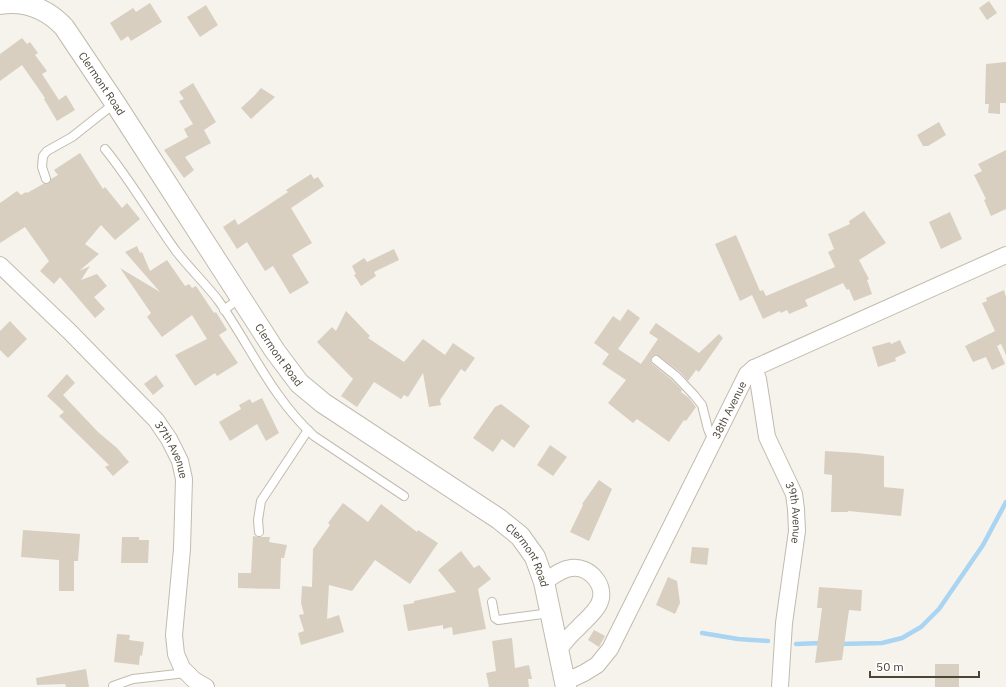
<svg xmlns="http://www.w3.org/2000/svg" width="1006" height="687" font-family="'IBM Plex Sans',sans-serif">
<rect width="100%" height="100%" fill="#f6f3ec"/>
<g fill="none" stroke-linecap="round" stroke-linejoin="round">
<g stroke="#a9d4f2" stroke-width="4.5">
<polyline points="702,633 738,639 768,641"/>
<polyline points="796,644 822,643"/>
<polyline points="840,644 882,643 902,638 921,627 939,609 983,545 1006,502"/>
</g>
</g>
<g fill="#d8cfc1">
<polygon points="989,1 997,13 987,20 979,8"/>
<polygon points="150,3 162,22 131,41 128,36 121,41 110,23 133,8 136,12"/>
<polygon points="206,5 218,25 200,37 187,17"/>
<polygon points="22,38 27,44 30,42 38,53 35,55 47,71 42,74 59,100 66,95 75,110 57,121 44,99 45,98 22,65 0,81 0,54"/>
<polygon points="1006,62 1006,103 1000,103 1000,114 988,113 989,104 985,104 986,64"/>
<polygon points="193,83 216,122 204,130 211,143 185,157 194,170 184,178 164,150 188,137 184,129 193,124 179,101 184,99 179,92"/>
<polygon points="261,88 275,97 251,119 241,108 255,95"/>
<polygon points="939,122 946,135 928,146 923,146 917,135"/>
<polygon points="1006,150 1006,209 991,216 984,200 986,199 974,175 982,171 978,164"/>
<polygon points="80,153 103,189 105,187 122,208 127,203 140,219 115,240 101,225 85,244 99,254 79,271 90,266 81,280 97,274 107,286 94,297 105,309 95,318 60,277 54,284 40,271 49,261 25,227 0,243 0,203 17,191 21,195 26,192 27,193 43,184 48,184 51,179 58,175 54,170"/>
<polygon points="311,174 314,179 318,177 324,186 291,208 312,243 292,255 309,283 290,294 273,266 265,271 247,242 237,249 223,227 235,219 238,225 288,192 286,190"/>
<polygon points="864,211 886,243 859,260 869,279 867,280 872,294 854,301 849,289 847,290 843,283 805,300 808,306 789,314 787,310 781,313 780,311 763,319 752,295 740,301 715,244 736,235 760,291 763,290 766,296 835,267 828,252 834,249 828,234 850,224 849,221"/>
<polygon points="950,212 962,239 941,249 929,222"/>
<polygon points="137,246 140,253 142,252 150,271 167,260 185,286 189,284 192,288 196,286 214,313 216,312 227,330 219,335 238,363 217,376 215,373 195,386 175,355 207,339 192,315 162,337 147,317 151,313 120,268 160,292 125,252"/>
<polygon points="394,249 399,260 374,272 376,276 361,286 354,275 356,274 352,266 364,258 367,262"/>
<polygon points="1004,290 1006,297 1006,355 1001,344 997,346 1005,364 992,370 986,357 973,362 965,346 995,331 982,303 987,301 986,298"/>
<polygon points="628,309 640,318 618,349 641,364 658,339 649,333 656,323 699,353 719,334 723,338 699,372 696,370 688,381 680,372 659,356 654,355 652,357 651,360 652,364 672,380 682,390 681,392 689,398 696,407 686,421 684,420 669,442 637,419 633,423 608,403 626,380 602,364 609,354 594,343 613,316 620,321"/>
<polygon points="346,311 370,336 368,338 404,362 423,339 445,355 453,343 475,358 465,372 461,369 440,400 441,405 429,407 423,373 408,397 404,395 401,399 374,382 357,407 341,396 353,379 317,342 332,327 336,331"/>
<polygon points="10,321 27,339 8,358 0,350 0,331"/>
<polygon points="900,340 906,353 895,358 896,361 878,367 872,347 890,342 891,344"/>
<polygon points="67,374 75,383 63,395 98,432 117,448 129,462 113,476 105,467 109,465 59,416 64,412 47,396"/>
<polygon points="156,375 164,386 153,395 144,384"/>
<polygon points="262,398 279,433 266,441 257,424 230,441 219,422 241,409 239,405 250,399 252,403"/>
<polygon points="501,404 530,426 514,448 502,439 493,452 473,438 495,407"/>
<polygon points="550,445 567,457 553,476 537,465"/>
<polygon points="825,451 857,453 884,456 884,487 904,489 901,516 848,511 848,512 831,512 832,475 824,474"/>
<polygon points="599,480 612,489 589,541 570,532 583,505 582,504"/>
<polygon points="343,503 368,522 381,504 417,532 418,530 438,543 410,584 375,560 352,591 329,585 327,619 339,615 344,632 301,645 298,633 304,631 299,615 304,614 301,603 302,586 312,587 313,549 330,525 328,523"/>
<polygon points="23,530 80,534 78,561 74,561 74,591 59,591 59,560 21,557"/>
<polygon points="253,536 259,537 270,537 269,542 287,545 284,558 281,558 280,589 238,588 238,573 251,573"/>
<polygon points="122,537 139,537 139,540 149,540 148,563 121,563"/>
<polygon points="692,547 709,548 707,565 690,563"/>
<polygon points="461,551 474,568 479,565 491,579 478,589 486,629 453,635 452,627 443,629 443,625 408,631 403,605 414,603 414,601 456,592 438,570"/>
<polygon points="668,577 677,581 680,603 675,614 656,605"/>
<polygon points="819,587 862,590 861,611 849,610 842,660 815,663 822,608 817,608"/>
<polygon points="594,630 605,636 599,647 588,640"/>
<polygon points="117,634 130,635 129,640 144,642 142,656 140,655 139,665 114,662"/>
<polygon points="512,638 515,668 529,665 532,679 528,679 529,687 489,687 486,673 496,671 492,641"/>
<rect x="935" y="664" width="24" height="23"/>
<polygon points="86,669 89,687 66,687 65,684 37,685 36,678"/>
</g>
<g fill="none" stroke-linecap="round" stroke-linejoin="round">
<g stroke="#c2bbae" stroke-width="10">
<g id="service">
<path d="M 105,149 C 131,181 152,218 176,251 C 189,268 205,283 218,300 C 250,345 272,398 314,436 L 404,496"/>
<polyline points="46,179 42,167 43,156 47,151 72,137 115,103"/>
<polyline points="224,310 241,297"/>
<polyline points="656,360 676,376 694,395 702,405 708,429 713,441"/>
<polyline points="259,532 258,520 261,501 308,430"/>
<polyline points="492,602 495,618 498,620 550,613"/>
<polyline points="113,686 133,679 186,673"/>
</g>
</g>
<g stroke="#c2bbae" stroke-width="18">
<g id="minor">
<path id="s1" d="M 0,265 L 70,332 L 156,420 L 169,439 L 180,461 L 184,479 L 182,549 L 174,635 L 176,654 L 182,668 L 194,680 L 206,687"/>
<path id="s2" d="M 754,368 L 758,379 L 767,437 L 794,494 L 796,509 L 797,531 L 784,623 L 780,687"/>
<path d="M 544,582 C 552,577 561,569 571,568 C 589,565 608,586 599,604 C 594,614 584,621 577,629 C 570,635 564,643 558,650"/>
<path id="s3" d="M 565,682 L 584,673 L 597,665 L 610,649 L 747,374 L 754,368 L 1006,255"/>
</g>
</g>
<g stroke="#c2bbae" stroke-width="22">
<g id="tertiary">
<path id="s4" d="M 0,4 C 25,0 47,9 64,27 L 115,103 L 275,351 L 299,383 L 323,403 L 499,519 L 520,536 L 535,557 L 544,582 L 566,687"/>
</g>
</g>
<use href="#service" stroke="#fff" stroke-width="8"/>
<use href="#minor" stroke="#fff" stroke-width="16"/>
<use href="#tertiary" stroke="#fff" stroke-width="20"/>
</g>
<g text-anchor="middle" dominant-baseline="central" stroke-width="3.5" stroke-linejoin="round" paint-order="stroke">
<g font-size="11" fill="#4b4439" stroke="#fff">
<text stroke="none"><textPath href="#s4" startOffset="139">Clermont Road</textPath></text>
<text stroke="none"><textPath href="#s4" startOffset="463">Clermont Road</textPath></text>
<text stroke="none"><textPath href="#s3" startOffset="324">38th Avenue</textPath></text>
<text stroke="none"><textPath href="#s1" startOffset="254">37th Avenue</textPath></text>
<text stroke="none"><textPath href="#s2" startOffset="152">39th Avenue</textPath></text>
<text stroke="none"><textPath href="#s4" startOffset="787">Clermont Road</textPath></text>
</g>
</g>
<path d="M870 671v6h109v-6" fill="none" stroke="#4b4439" stroke-width="2"/>
<text x="876" y="671" font-size="12" fill="#4b4439" stroke="#ffffff" stroke-width="3" paint-order="stroke">50 m</text>
</svg>
